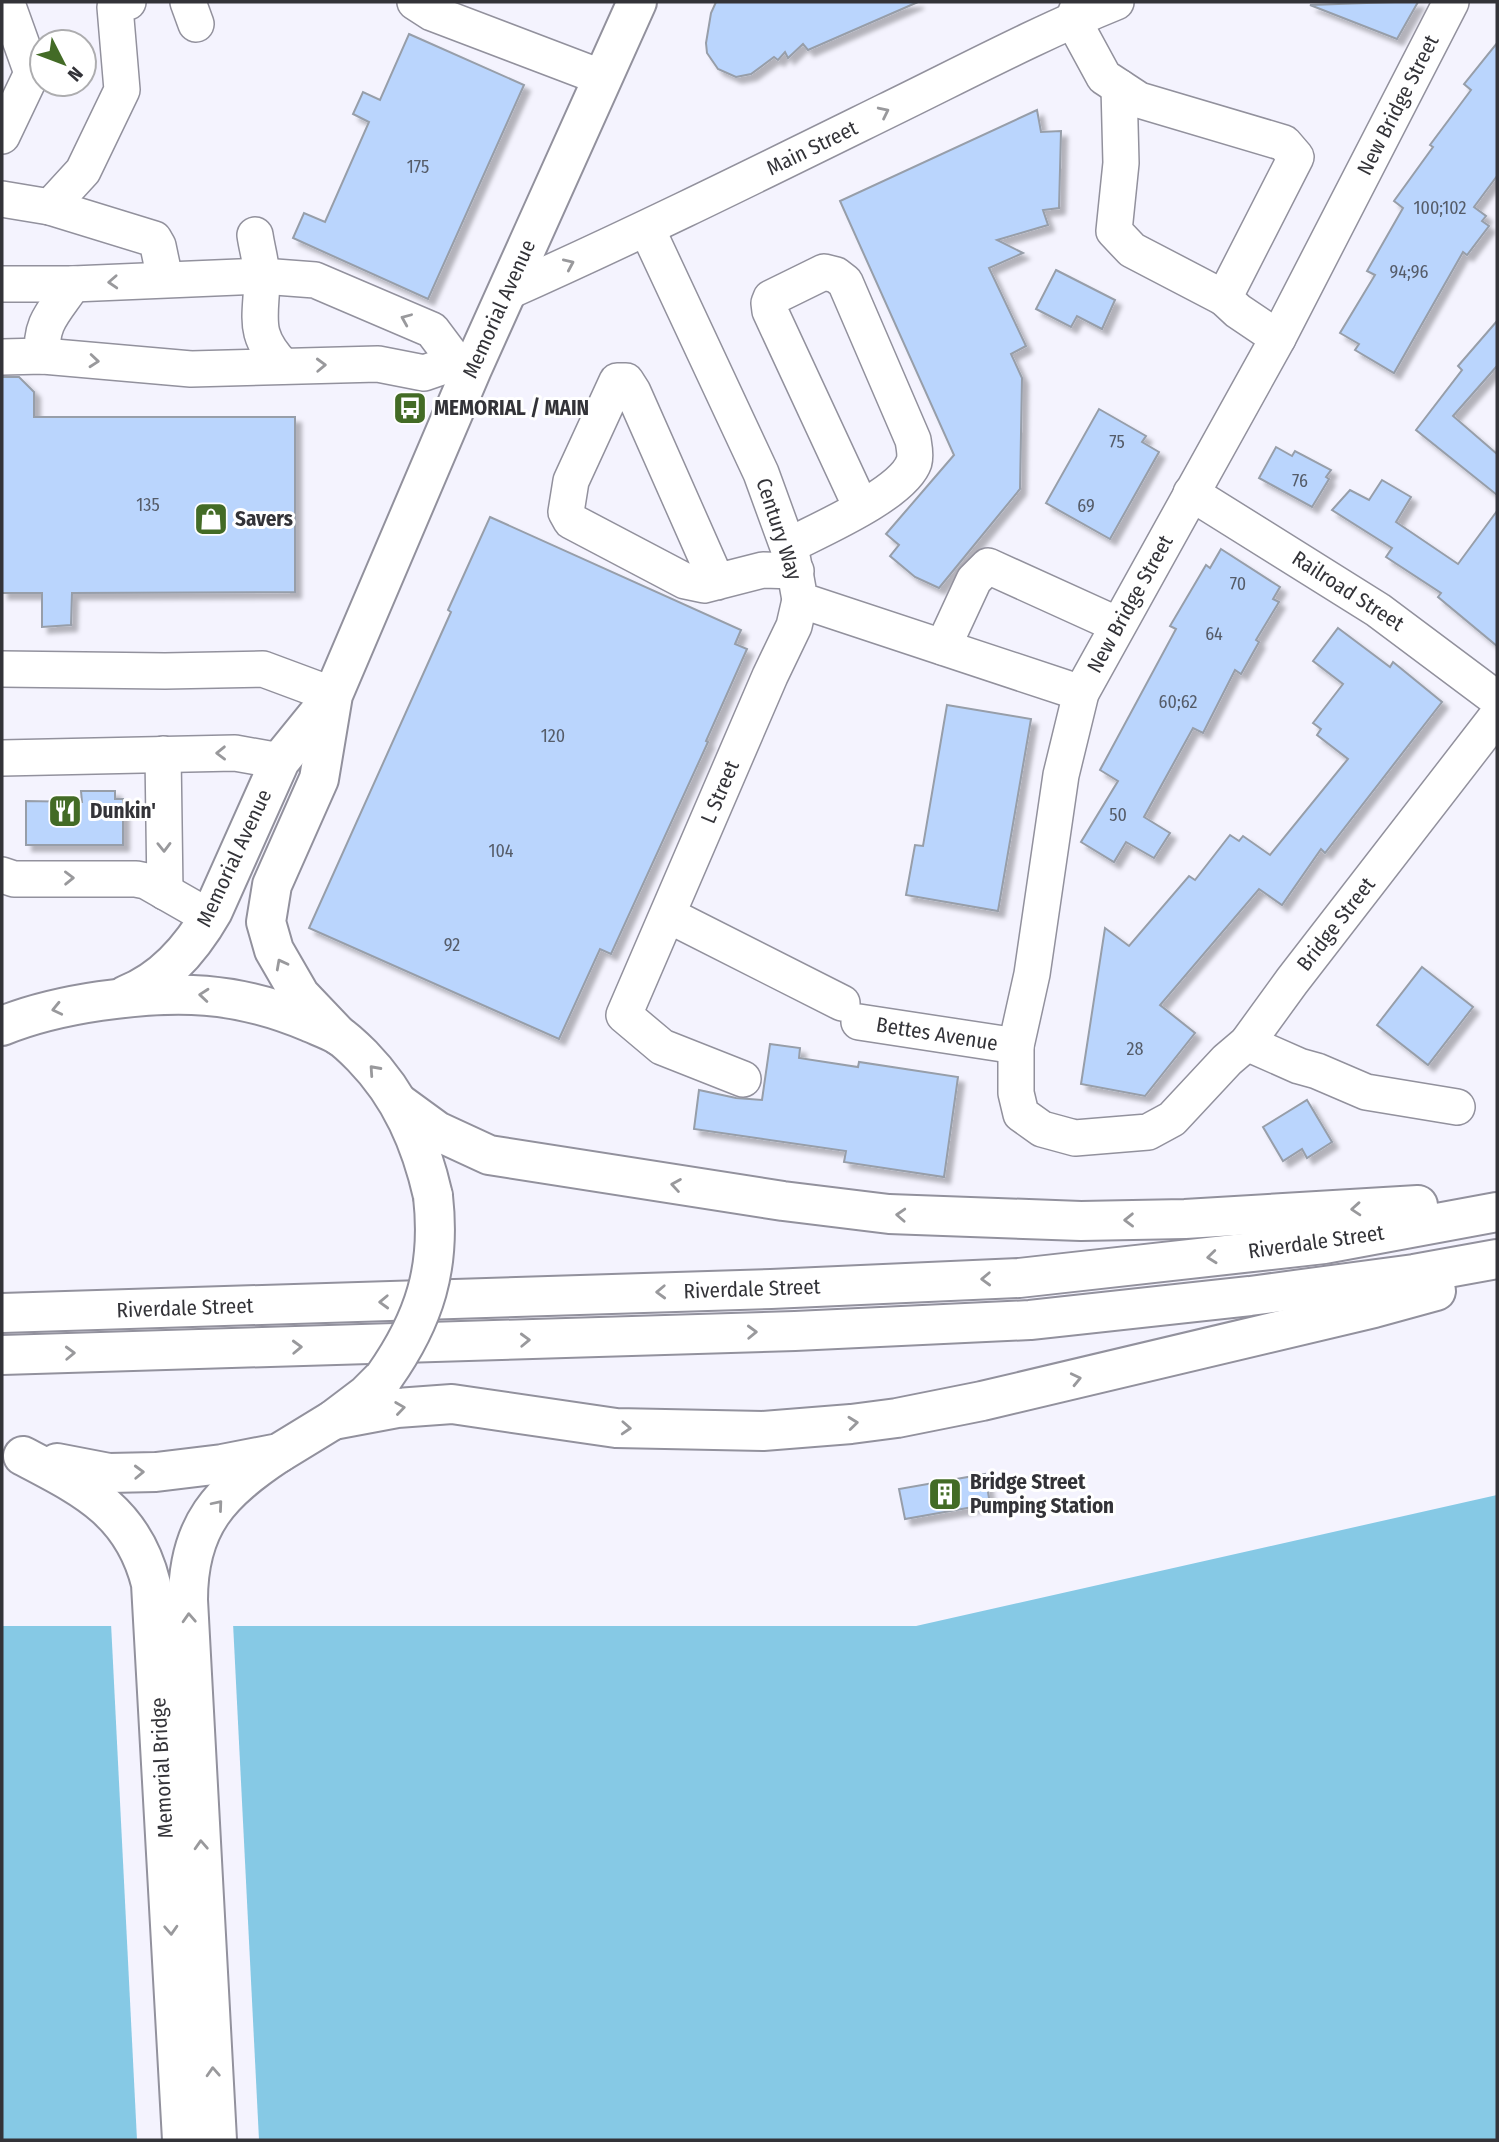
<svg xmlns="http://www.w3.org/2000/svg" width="1499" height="2142" font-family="'Fira Sans Condensed',sans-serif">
<defs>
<filter id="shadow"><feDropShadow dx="6" dy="6" stdDeviation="2" flood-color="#0004"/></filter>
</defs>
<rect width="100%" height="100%" fill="#f4f3fe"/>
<polygon fill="#86c9e5" points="1497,1495 1497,2140 2,2140 2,1626 916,1626"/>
<polygon fill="#f4f3fe" points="111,1623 233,1623 259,2140 137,2140"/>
<g fill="#bad5fd" stroke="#979ea9" stroke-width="2" filter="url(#shadow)">
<polygon points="716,2 918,2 808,50 803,44 788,58 785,52 778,60 774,57 751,74 736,77 718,69 707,53 706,43 711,13"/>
<polygon points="1418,2 1397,39 1310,5 1395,2"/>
<polygon points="409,34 524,85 428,299 293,238 304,213 325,222 369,122 353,114 363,92 380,100"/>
<polygon points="1497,43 1497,176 1474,207 1486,216 1482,221 1489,226 1467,255 1463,252 1394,373 1355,350 1359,344 1340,333 1375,275 1367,271 1403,208 1394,201 1433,147 1430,145 1471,90 1464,84"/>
<polygon points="1037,110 1041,132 1061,131 1059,208 1043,210 1048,225 997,240 1023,253 989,268 1026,346 1011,354 1022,378 1020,489 939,588 915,577 890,556 899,545 886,534 954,455 840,201"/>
<polygon points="1056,270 1115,300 1102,329 1077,316 1071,327 1036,309"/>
<polygon points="1497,321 1497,366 1453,416 1497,454 1497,495 1416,430 1462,370 1458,366"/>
<polygon points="2,377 19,377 34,392 34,417 295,417 295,592 72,593 71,625 42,627 42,593 2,593"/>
<polygon points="1099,409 1146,436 1142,442 1159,452 1110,539 1046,503"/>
<polygon points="1276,447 1292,456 1295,451 1331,470 1326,477 1329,479 1312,507 1259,478"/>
<polygon points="1382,480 1411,497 1396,522 1458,564 1497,511 1497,646 1438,597 1441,593 1386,557 1392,548 1332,510 1350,490 1369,500"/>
<polygon points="490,517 741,630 735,644 747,649 706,741 708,742 611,954 600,949 559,1039 309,928 451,612 448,610"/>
<polygon points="1221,549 1280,587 1273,599 1279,602 1256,640 1259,642 1241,674 1235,670 1203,733 1193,728 1144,817 1170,833 1154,858 1126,842 1114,862 1081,842 1118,781 1100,770 1176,629 1170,626 1206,565 1210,568"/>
<polygon points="1338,628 1390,667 1393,662 1442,702 1325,853 1321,849 1282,905 1259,889 1160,1005 1195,1033 1145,1096 1081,1084 1105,928 1129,946 1189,876 1195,880 1230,835 1239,841 1243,836 1270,855 1348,759 1317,735 1321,729 1313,723 1343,684 1313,661"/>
<polygon points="947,705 1031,719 998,911 906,895 915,845 923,846"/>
<polygon points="81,791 115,791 115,799 123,799 123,845 26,845 26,801 82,802"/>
<polygon points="1422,967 1473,1007 1428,1065 1377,1025"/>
<polygon points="770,1044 800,1048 799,1058 858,1067 859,1062 958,1077 944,1177 844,1162 846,1151 694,1129 699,1090 736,1098 762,1100"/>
<polygon points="1307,1100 1332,1142 1307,1158 1302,1149 1283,1161 1263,1127"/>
<polygon points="985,1474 990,1504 905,1519 899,1489"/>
</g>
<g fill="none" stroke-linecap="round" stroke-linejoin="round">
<g stroke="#92919d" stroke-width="38">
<g id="minor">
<polyline points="188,2 196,24"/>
<polyline points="415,2 432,13 603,78"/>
<polyline points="1080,2 1073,20 1104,77 1139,100 1284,143 1296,157 1224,298 1238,311 1278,338"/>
<polyline points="1451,2 1278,338 1081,693 1061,775 1032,974 1016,1046 1016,1093 1021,1114 1042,1129 1075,1138 1148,1132 1172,1119 1227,1060 1247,1043 1292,981 1497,716"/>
<polyline points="1119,87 1121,163 1114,231 1132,250 1224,298"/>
<polyline points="2,136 32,73 9,9"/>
<polyline points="2,199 50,207 83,171 122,90 115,7 128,2"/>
<polyline points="50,207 154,239 158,246 165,279"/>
<polyline points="647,229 761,473 793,561 800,600 1081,693"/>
<path d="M 255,235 C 257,249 262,265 262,279 C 261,319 252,334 283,366"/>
<polyline points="2,284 73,284 262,276 315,280 432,330 456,362 472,369"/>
<path d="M 507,292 C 635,235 760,173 886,111 C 962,74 1037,34 1116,2"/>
<path d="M 43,356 C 39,323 55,311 73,284"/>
<polyline points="2,357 43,356 191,369 378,364 424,373 456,362"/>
<polyline points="1191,493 1378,610 1497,699"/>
<path d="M 788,546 C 819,530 903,494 914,462 C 916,455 914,446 913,440 L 845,282 L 836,275 L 824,272 L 771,298 L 769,303 L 770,311 L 861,507"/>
<polyline points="717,582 633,392 626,381 617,381 571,481 566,512 571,521 685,581 704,585 763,570 796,571"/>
<polyline points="943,647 974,580 988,566 1118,625"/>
<polyline points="2,669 165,671 263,669 333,695"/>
<polyline points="163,754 165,892"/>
<polyline points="2,758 235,753 280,761"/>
<polyline points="2,875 14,879 136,879 146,881 209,917"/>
<polyline points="668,915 842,1003"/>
<polyline points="859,1022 1016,1046"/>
<polyline points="1247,1043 1299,1066 1317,1071 1366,1092 1457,1107"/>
<polyline points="743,1079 662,1047 624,1015 770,676 794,626 800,600"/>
</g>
</g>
<g stroke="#92919d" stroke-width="42">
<g id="major">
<path d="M 126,995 C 165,980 193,946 213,911 L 280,761 L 332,697"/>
<path d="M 2,1026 C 34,1013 66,1006 100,1001 C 176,990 236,991 309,1022 C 318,1026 329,1030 338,1035 C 346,1040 355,1049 362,1056 C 401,1096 421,1143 433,1196"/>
<polyline points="339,1036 300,995 274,950 266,922 272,885 319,779 333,695 472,369 637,2"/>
<path d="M 23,1456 C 84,1488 133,1511 151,1584 L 182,2140"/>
<polyline points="57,1463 109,1473 156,1472 222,1464 279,1453 333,1420 366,1395 384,1377"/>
<path d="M 217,2140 L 188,1600 C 188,1525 220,1492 279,1453"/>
</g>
</g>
<g stroke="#92919d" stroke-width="42">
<g id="highway">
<polyline points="400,1104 437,1131 489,1155 783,1201 889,1214 1081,1221 1185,1219 1418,1205"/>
<polyline points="2,1313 771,1289 1019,1278 1324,1244 1497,1212"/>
<polyline points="2,1355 795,1331 1030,1320 1250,1296 1414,1274 1497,1259"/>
<polyline points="333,1420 397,1408 452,1404 616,1428 763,1431 851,1424 897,1418 982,1401 1374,1308 1436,1291"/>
</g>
</g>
<use href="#minor" stroke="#fff" stroke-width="35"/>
<use href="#major" stroke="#fff" stroke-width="38"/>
<use href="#highway" stroke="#fff" stroke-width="38"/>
<g stroke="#92919d" stroke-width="42" stroke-linecap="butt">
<path id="major-bridge" d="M 384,1377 C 425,1319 441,1267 433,1196"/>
</g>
<use href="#major-bridge" stroke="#fff" stroke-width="38"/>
</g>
<defs><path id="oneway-chevron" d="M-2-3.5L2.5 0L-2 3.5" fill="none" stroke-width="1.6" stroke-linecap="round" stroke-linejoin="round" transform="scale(1.75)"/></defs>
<g stroke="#99999c">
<use href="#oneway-chevron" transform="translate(884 112) rotate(-26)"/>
<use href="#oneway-chevron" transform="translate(569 264) rotate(-24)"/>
<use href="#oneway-chevron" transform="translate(113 282) rotate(177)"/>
<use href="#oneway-chevron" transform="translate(406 319) rotate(-157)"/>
<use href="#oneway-chevron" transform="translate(94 361) rotate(5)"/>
<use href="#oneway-chevron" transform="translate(321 365) rotate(-2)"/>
<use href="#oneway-chevron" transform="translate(221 753) rotate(179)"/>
<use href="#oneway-chevron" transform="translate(164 847) rotate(89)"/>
<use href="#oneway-chevron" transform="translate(69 878) rotate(-1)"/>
<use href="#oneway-chevron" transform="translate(281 964) rotate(-118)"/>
<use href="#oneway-chevron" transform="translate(204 995) rotate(-175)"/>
<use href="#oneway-chevron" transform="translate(57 1009) rotate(167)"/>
<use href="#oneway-chevron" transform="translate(374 1070) rotate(-132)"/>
<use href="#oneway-chevron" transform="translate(676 1185) rotate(-171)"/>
<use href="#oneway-chevron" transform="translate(1356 1209) rotate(176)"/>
<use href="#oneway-chevron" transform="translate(901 1215) rotate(-177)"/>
<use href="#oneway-chevron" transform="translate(1129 1220) rotate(179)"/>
<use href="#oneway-chevron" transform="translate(1212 1257) rotate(174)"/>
<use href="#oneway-chevron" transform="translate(986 1279) rotate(178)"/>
<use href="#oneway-chevron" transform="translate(661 1292) rotate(178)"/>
<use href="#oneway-chevron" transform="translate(384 1302) rotate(178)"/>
<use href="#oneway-chevron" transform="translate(752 1332) rotate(-2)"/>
<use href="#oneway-chevron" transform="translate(525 1340) rotate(-2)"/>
<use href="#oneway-chevron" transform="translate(297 1347) rotate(-2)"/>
<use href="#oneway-chevron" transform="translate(70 1353) rotate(-2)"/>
<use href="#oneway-chevron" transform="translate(1076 1379) rotate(-13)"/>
<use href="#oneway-chevron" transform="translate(400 1408) rotate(-8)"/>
<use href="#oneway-chevron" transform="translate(853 1423) rotate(-6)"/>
<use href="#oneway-chevron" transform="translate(626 1428) rotate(3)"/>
<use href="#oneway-chevron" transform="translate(139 1472) rotate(-2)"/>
<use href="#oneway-chevron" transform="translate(218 1505) rotate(-50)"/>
<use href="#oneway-chevron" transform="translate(189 1618) rotate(-93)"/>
<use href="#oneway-chevron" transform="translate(201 1845) rotate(-93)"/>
<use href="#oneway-chevron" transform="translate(171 1930) rotate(87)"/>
<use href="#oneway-chevron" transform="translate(213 2072) rotate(-93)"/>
</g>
<defs>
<g id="bus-square" transform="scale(1.75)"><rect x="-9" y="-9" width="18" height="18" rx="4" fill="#436b26" stroke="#fff"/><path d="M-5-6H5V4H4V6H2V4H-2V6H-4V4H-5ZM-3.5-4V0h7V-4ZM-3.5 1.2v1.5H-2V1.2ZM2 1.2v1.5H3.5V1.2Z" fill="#fff"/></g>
<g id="shop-square" transform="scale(1.75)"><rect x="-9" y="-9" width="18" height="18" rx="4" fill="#436b26" stroke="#fff"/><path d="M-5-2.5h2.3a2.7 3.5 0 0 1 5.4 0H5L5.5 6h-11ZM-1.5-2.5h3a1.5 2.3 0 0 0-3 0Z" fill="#fff"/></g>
<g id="restaurant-square" transform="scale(1.75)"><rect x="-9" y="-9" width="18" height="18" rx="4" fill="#436b26" stroke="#fff"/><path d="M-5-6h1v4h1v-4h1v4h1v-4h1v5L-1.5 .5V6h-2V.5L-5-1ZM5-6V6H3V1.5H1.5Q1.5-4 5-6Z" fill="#fff"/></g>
<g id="building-square" transform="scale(1.75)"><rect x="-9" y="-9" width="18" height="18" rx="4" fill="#436b26" stroke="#fff"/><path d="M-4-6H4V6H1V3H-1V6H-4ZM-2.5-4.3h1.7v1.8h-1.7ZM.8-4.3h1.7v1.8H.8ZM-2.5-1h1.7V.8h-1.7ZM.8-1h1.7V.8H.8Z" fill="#fff"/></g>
</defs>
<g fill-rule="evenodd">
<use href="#bus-square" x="410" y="408"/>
<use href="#shop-square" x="211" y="519"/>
<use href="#restaurant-square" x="65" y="811"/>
<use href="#building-square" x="945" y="1494"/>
</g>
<g text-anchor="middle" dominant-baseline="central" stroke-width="6" stroke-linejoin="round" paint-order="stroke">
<g font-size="18" fill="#555c69">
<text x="418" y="167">175</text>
<text x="1440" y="208">100;102</text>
<text x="1409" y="272">94;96</text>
<text x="1117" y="442">75</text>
<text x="1300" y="481">76</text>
<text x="148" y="505">135</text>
<text x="1086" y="506">69</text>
<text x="1238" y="584">70</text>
<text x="1214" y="634">64</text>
<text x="1178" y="702">60;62</text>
<text x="553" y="736">120</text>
<text x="1118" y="815">50</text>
<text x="501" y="851">104</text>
<text x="452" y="945">92</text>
<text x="1135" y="1049">28</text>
</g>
<g font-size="21" fill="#333338" stroke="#fff">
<text transform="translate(1398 105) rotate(-63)">New Bridge Street</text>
<text transform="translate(812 148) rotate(-26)">Main Street</text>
<text transform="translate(499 309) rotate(-66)">Memorial Avenue</text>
<text transform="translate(779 529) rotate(72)">Century Way</text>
<text transform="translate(1348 591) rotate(33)">Railroad Street</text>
<text transform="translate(1130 604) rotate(-61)">New Bridge Street</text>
<text transform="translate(720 792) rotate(-67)">L Street</text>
<text transform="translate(234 858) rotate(-65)">Memorial Avenue</text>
<text transform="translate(1336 924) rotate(-52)">Bridge Street</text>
<text transform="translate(937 1034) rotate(9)">Bettes Avenue</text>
<text transform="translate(1316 1242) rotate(-8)">Riverdale Street</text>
<text transform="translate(752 1289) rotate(-2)">Riverdale Street</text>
<text transform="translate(185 1308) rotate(-2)">Riverdale Street</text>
<text transform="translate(162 1768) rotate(-93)">Memorial Bridge</text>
</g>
<g font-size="21" font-weight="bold" fill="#333338" stroke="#fff" text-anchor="start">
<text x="434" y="408">MEMORIAL / MAIN</text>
<text x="235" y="519">Savers</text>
<text x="90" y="811">Dunkin'</text>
<text x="970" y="1482">Bridge Street<tspan x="970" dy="24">Pumping Station</tspan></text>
</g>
</g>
<rect width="1499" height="2142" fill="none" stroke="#333338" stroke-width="7"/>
<g transform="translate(63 63) rotate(132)"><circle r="33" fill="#ffffff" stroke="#adadaf" stroke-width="2"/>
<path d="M0-5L12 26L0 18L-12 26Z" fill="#436b26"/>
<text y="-10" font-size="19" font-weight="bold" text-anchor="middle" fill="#333338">N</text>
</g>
</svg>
